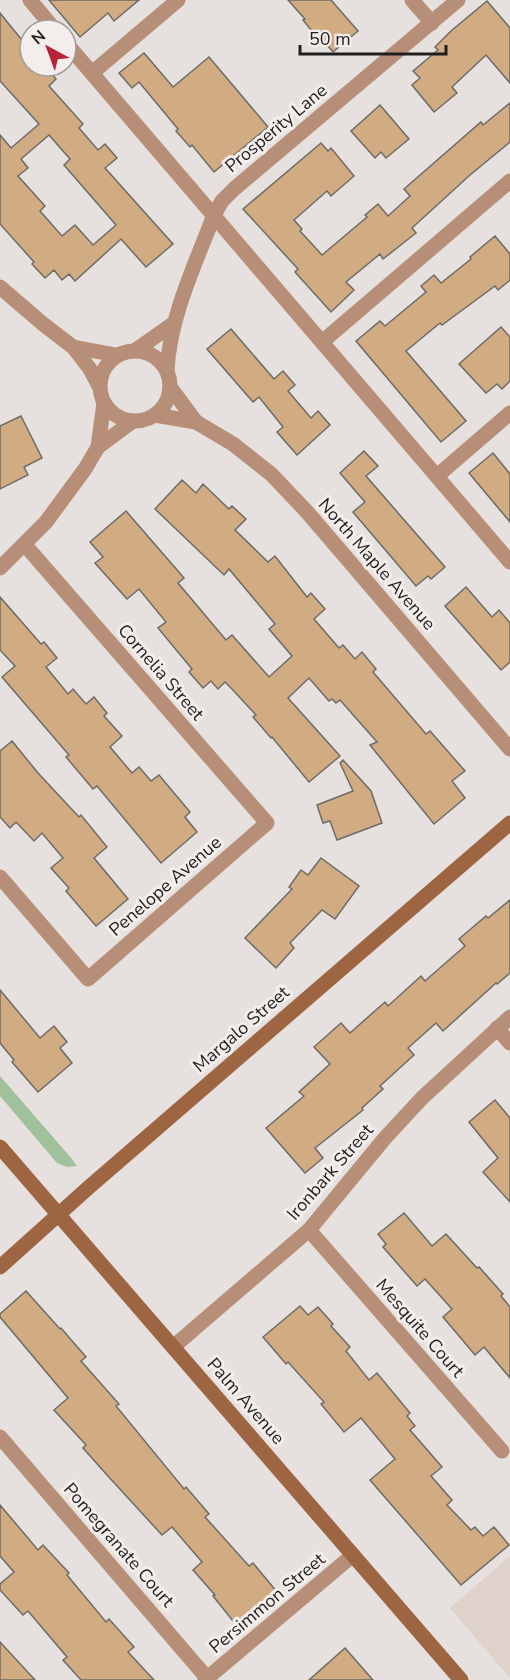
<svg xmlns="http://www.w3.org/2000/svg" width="510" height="1680" font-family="'Nunito Sans',sans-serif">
<rect width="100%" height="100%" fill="#e6e1de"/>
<polygon fill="#ded2cb" points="510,1556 510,1678 450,1608"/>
<polygon fill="#a1c09c" points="0,1076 72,1159 77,1166 67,1167 57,1163 0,1096"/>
<g fill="#d1ab82" stroke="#6e6b67" stroke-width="1.5" fill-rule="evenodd">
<polygon points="49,0 139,0 114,21 108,13 80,37"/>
<polygon points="288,0 331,0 358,31 333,52 317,33 315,35 303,20 305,19"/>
<polygon points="487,1 510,28 510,83 486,55 452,87 457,93 434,112 412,85 420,78 413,71 438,50 435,47 451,31"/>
<path d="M 0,13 L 30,50 L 30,66 L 45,66 L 56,79 L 49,86 L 83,124 L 79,128 L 98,150 L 105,144 L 117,158 L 105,168 L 173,244 L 146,267 L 121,239 L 75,281 L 69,274 L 62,280 L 54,270 L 45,278 L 32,264 L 34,262 L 0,224 L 0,135 L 11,148 L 39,124 L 0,81 ZM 49,135 L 70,159 L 64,165 L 116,225 L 93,245 L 75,225 L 62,236 L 40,211 L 45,206 L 18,176 L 28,168 L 21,159 Z"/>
<polygon points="144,53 173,87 209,57 268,127 214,172 192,145 190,147 176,131 178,129 139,82 132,88 119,73"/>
<polygon points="510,103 510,142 470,175 412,228 416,233 383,259 380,254 346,282 354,290 331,312 295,272 298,269 243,209 321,143 328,151 331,148 354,176 331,196 327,191 294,220 302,229 300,231 322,255 367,217 365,215 378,204 388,216 410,196 404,189 481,122 483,125"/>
<polygon points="380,105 409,139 386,158 381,152 375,158 351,131"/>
<polygon points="495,236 510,254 510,280 498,290 495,286 442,325 440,323 406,351 466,421 441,442 356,341 380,321 385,326 426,292 421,286 434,275 441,283 471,259 470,257"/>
<polygon points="501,327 510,337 510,381 502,389 497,384 486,393 459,364"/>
<polygon points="231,329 274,379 283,371 295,385 288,391 311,418 318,411 330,425 297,455 277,432 283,427 259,397 253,402 207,349"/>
<polygon points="21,416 42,458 24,467 28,475 0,489 0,426"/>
<polygon points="364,451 378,466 366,476 445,567 431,579 428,576 416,586 353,512 365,502 340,473"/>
<polygon points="493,453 510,474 510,522 469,473"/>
<polygon points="182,480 196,493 203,484 229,509 232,506 246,519 235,530 268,562 275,556 307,597 311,593 325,609 314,619 339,648 343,645 355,659 362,652 376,669 373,672 426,734 430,731 465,771 452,781 465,798 434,824 370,745 377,742 340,700 336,703 332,699 329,701 309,678 288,698 340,756 309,782 272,737 271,738 253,717 256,715 232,689 225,682 218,689 211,681 203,688 189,672 192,669 158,628 166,622 139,589 127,599 95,563 103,557 90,542 126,511 184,578 178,583 226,640 232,635 269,677 292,656 269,629 275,624 229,569 224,575 155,509"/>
<polygon points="466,587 492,617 499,610 510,623 510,662 501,670 445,606"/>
<polygon points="0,597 41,644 44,642 57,658 46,667 68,694 73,689 86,704 94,697 107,713 104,716 122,736 110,747 132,773 139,767 151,781 159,775 190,812 185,817 197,832 161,863 97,786 93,789 66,757 69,755 2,677 15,666 0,650"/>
<polygon points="12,741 38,773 79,817 81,815 107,847 94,858 128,899 96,926 66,891 69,888 51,868 63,858 42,833 34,841 16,822 10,828 0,817 0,751"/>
<polygon points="343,760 371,791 382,823 337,840 330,821 323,823 317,805 353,791 340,763"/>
<polygon points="321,858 359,886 335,919 322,910 290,943 294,948 276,968 245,938 292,889 289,887 301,870 308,875"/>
<polygon points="510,900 510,973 497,984 496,983 443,1031 436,1023 408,1048 414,1055 380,1086 383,1089 362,1108 363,1110 315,1148 323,1158 305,1173 266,1128 304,1096 299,1092 330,1064 314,1047 341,1023 350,1033 385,1002 388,1006 421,976 425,981 465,946 459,939 486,916 488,918"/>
<polygon points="0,990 40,1038 54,1026 67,1042 60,1048 72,1063 38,1092 12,1062 14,1060 0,1043"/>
<polygon points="495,1100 510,1118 510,1202 483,1172 498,1158 469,1122"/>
<polygon points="404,1213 432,1246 446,1234 477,1268 479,1267 503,1294 501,1296 510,1307 510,1378 484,1347 475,1355 443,1317 452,1309 425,1279 417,1286 383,1247 386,1244 378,1234"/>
<polygon points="26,1291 60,1329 61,1328 86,1357 81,1361 119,1404 116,1406 184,1489 186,1487 209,1514 205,1517 249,1566 253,1563 277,1592 237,1626 213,1596 215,1595 193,1570 202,1562 172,1527 162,1535 107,1475 83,1448 86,1445 54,1410 68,1398 0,1317 0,1314"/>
<polygon points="300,1306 308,1315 318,1307 333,1324 331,1326 350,1347 346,1351 369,1380 377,1373 410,1413 407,1416 415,1426 410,1430 442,1467 431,1476 452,1500 447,1505 471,1530 475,1527 483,1536 494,1527 509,1545 461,1585 370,1480 395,1459 361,1418 344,1432 321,1404 324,1402 288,1362 286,1364 263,1337"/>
<polygon points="0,1505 38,1550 43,1545 69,1573 67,1575 106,1622 109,1619 134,1647 128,1652 154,1680 81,1680 63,1660 67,1657 28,1611 23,1615 0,1590 0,1584 14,1572 0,1556"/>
<polygon points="0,1642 35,1680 0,1680"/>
<polygon points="345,1648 373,1680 309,1680"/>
</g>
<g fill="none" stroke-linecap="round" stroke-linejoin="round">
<g stroke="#b78e78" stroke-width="15">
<polyline points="30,0 55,30"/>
<polyline points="412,0 432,23"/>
<polyline points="66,43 510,562"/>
<polyline points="92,73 178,0"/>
<polyline points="0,287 43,324 73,347 90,369 99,386"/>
<polyline points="322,342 510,181"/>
<polyline points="73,347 116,355"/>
<polyline points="136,350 173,324"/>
<circle cx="135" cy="386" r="35"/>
<path d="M 167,370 C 170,316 195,265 214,215 L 222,201 L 234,189 L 458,0"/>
<polyline points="170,387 196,422"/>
<polyline points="155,415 196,422 233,444 271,474 308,513 510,749"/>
<polyline points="98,447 104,403"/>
<polyline points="437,476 510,413"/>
<polyline points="0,568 46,522 85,469 98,447 133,421"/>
<polyline points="0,877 88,979 267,823 25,545"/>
<polyline points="497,1028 510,1043"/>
<polyline points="309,1230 502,1451"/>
<polyline points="173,1347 309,1230 385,1138 422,1098 510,1017"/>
<polyline points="0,1437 207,1678"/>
<polyline points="205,1680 353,1555"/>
</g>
<g stroke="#9e6543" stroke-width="15">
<polyline points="0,1147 461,1680"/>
<polyline points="0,1267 88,1188 510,823"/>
</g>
</g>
<g text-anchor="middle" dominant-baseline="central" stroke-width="6" stroke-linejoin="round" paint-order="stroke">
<g font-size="18" fill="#211f1e" stroke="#f3eeeb">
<text transform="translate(276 128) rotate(-40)">Prosperity Lane</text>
<text transform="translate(377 564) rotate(49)">North Maple Avenue</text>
<text transform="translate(161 672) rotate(49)">Cornelia Street</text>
<text transform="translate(165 886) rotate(-41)">Penelope Avenue</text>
<text transform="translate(241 1029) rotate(-41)">Margalo Street</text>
<text transform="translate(330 1172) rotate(-49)">Ironbark Street</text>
<text transform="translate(420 1328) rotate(49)">Mesquite Court</text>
<text transform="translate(246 1401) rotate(49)">Palm Avenue</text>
<text transform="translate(119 1545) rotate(49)">Pomegranate Court</text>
<text transform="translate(267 1603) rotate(-40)">Persimmon Street</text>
</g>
</g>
<g transform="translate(48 48) rotate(319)"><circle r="28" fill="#f3eeeb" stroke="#9f9b99" stroke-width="1.5"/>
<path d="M0-4.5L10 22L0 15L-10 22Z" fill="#b6243a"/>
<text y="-9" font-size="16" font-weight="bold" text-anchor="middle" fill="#211f1e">N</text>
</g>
<path d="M300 45v9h146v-9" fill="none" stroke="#211f1e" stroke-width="3"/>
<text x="309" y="45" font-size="18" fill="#211f1e" stroke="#f3eeeb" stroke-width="4.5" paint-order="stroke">50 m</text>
</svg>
